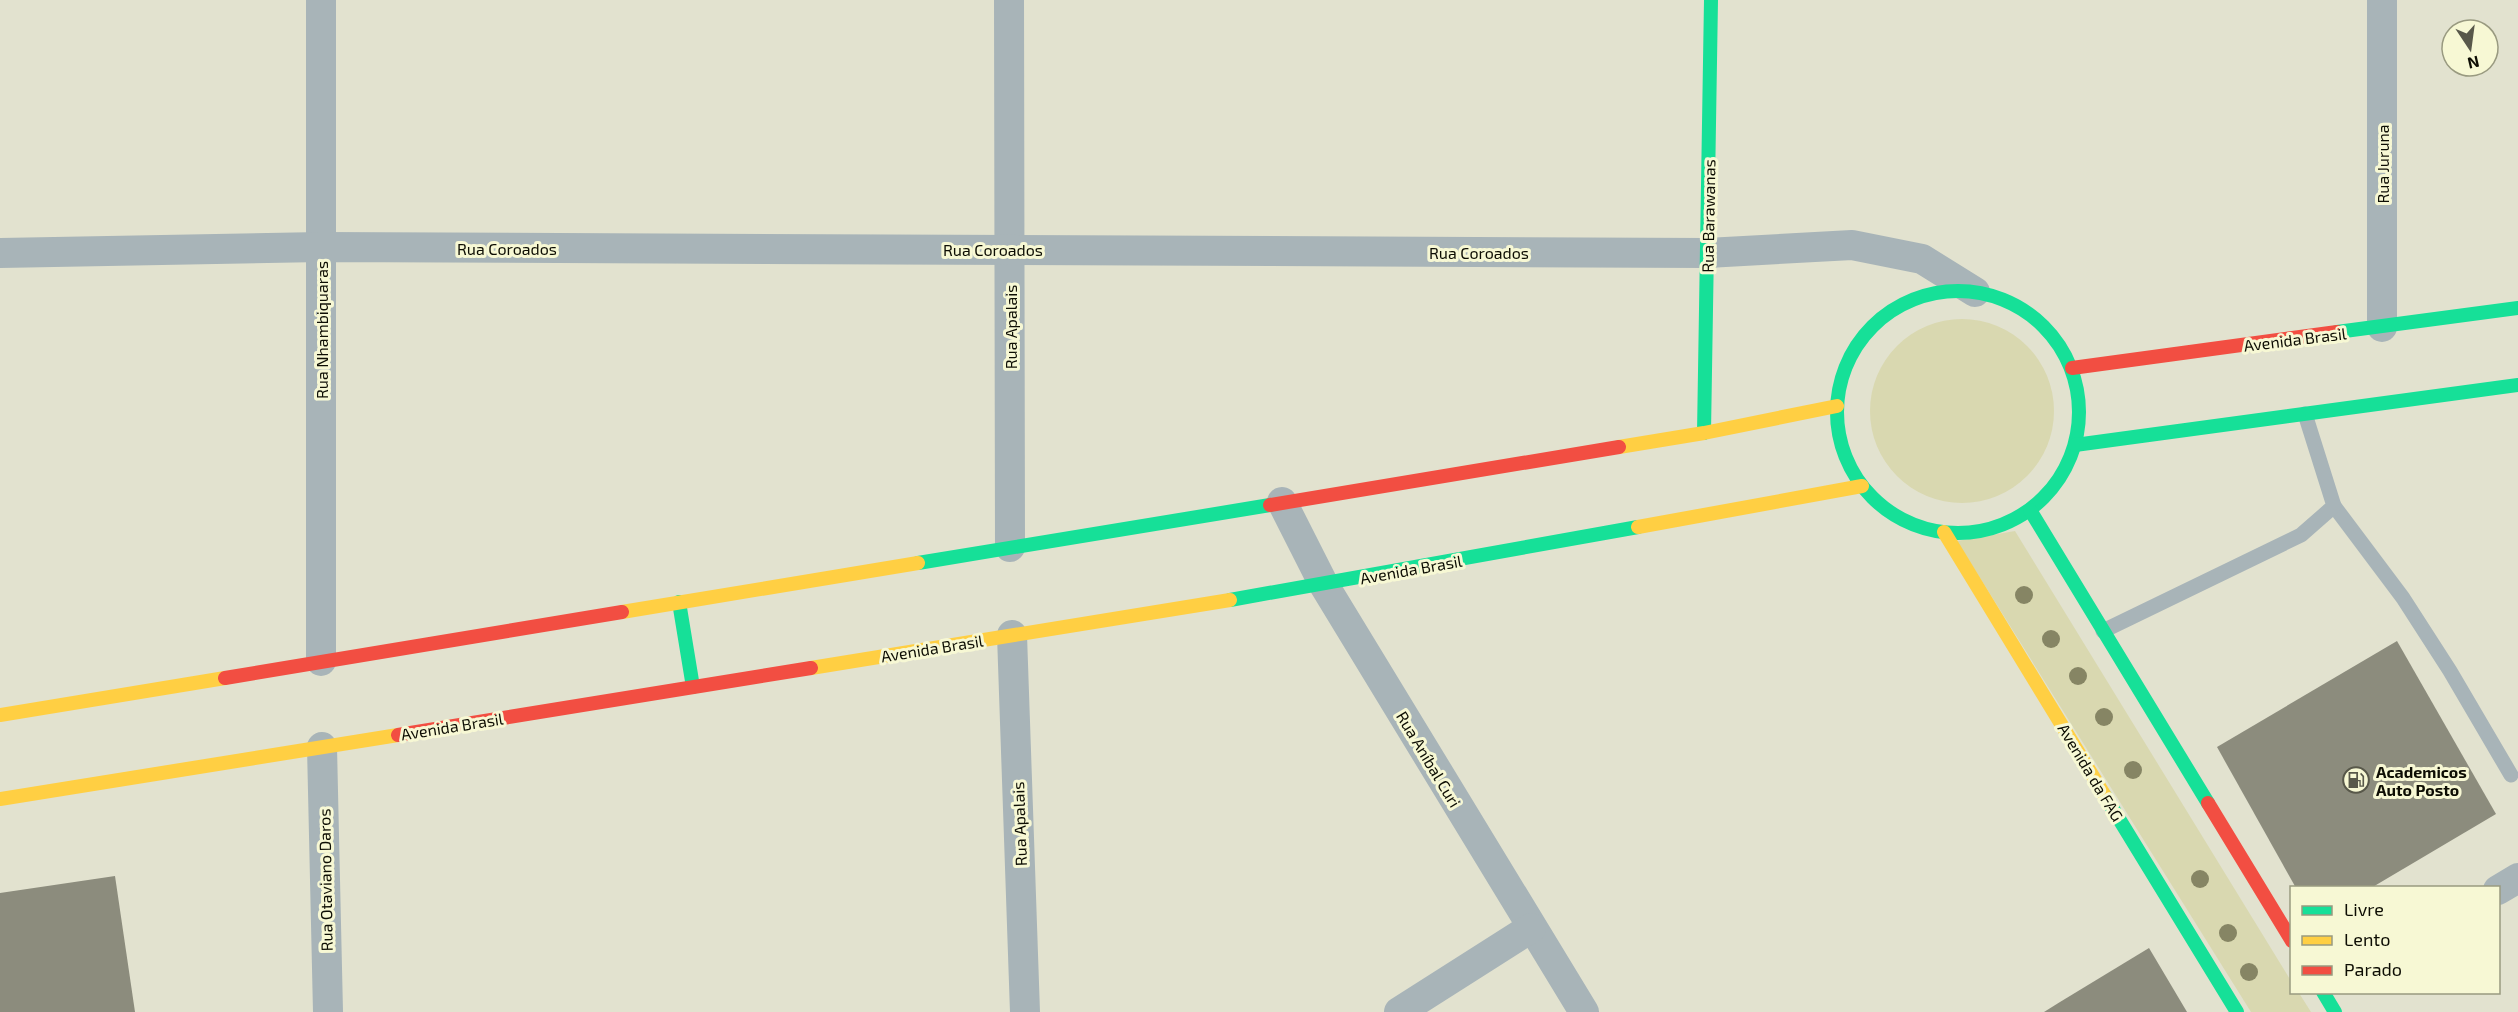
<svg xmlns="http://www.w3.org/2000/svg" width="2518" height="1012" font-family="'Exo 2',sans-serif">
<rect width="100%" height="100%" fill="#e2e2cf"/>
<g fill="#d9d8b0">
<circle cx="1962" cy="411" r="92"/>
<polygon points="2015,531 2291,981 2292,992 2299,993 2311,1012 2251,1012 1957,541"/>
</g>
<g fill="#8c8c7d">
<polygon points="2397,641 2496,814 2371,888 2296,888 2217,747"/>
<polygon points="115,876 135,1012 0,1012 0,893"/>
<polygon points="2149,948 2187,1012 2044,1012 2060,1002"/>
</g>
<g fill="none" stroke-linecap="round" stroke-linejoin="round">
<g stroke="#a8b4b8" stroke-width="15">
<polyline points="2334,506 2403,598 2450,671 2511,775"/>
<polyline points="2103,631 2301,535 2334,506 2305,414"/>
</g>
<g stroke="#a8b4b8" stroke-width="30">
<polyline points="321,0 321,661"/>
<polyline points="1009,0 1010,547"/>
<polyline points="0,253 321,247 1707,253 1852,245 1922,259 1975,292"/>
<polyline points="2382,327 2382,0"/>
<polyline points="1282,502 1324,585 1584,1012"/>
<polyline points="1012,635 1025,1012"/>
<polyline points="322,747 328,1012"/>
<polyline points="2498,890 2518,878"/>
<polyline points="1399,1012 1531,928"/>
</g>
<g stroke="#16e098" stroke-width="14">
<circle cx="1958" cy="412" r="121"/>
<polyline points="2337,332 2518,308"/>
<polyline points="1704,433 1711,0"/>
<polyline points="2075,445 2518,385"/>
<polyline points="2030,510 2208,803"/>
<polyline points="918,563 1270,505"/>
<polyline points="1230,600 1638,527"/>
<polyline points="679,602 693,687"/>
<polyline points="2105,796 2237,1012"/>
<polyline points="2323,992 2335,1012"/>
</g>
<g stroke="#ffcf43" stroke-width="14">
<polyline points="1619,447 1704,433 1837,406"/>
<polyline points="1638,527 1862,486"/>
<polyline points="1944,532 2105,796"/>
<polyline points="622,612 918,563"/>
<polyline points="811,668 1230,600"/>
<polyline points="0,715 225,678"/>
<polyline points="0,799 398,735"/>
</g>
<g stroke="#f24e42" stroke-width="14">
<polyline points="2072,368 2337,332"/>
<polyline points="1270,505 1619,447"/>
<polyline points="225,678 622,612"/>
<polyline points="398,735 811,668"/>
<polyline points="2208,803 2292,941"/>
</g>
</g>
<g fill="#868564">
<circle cx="2024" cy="595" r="9"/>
<circle cx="2051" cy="639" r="9"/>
<circle cx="2078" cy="676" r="9"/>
<circle cx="2104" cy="717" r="9"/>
<circle cx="2133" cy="770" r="9"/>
<circle cx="2200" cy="879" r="9"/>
<circle cx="2228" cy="933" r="9"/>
<circle cx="2249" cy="972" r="9"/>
</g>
<defs>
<g id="fuel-ring" transform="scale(1.35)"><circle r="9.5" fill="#f7f8d4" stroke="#58584a" stroke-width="1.5"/><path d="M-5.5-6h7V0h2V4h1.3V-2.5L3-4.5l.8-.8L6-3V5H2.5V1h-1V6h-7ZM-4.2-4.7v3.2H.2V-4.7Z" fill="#58584a"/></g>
</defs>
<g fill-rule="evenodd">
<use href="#fuel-ring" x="2356" y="780"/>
</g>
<g text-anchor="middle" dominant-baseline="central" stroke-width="6" stroke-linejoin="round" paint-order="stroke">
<g font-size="16" fill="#0d0d03" stroke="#f7f8d4">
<text transform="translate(2382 164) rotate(-90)">Rua Juruna</text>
<text transform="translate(1708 216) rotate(-89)">Rua Barawanas</text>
<text x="507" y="248">Rua Coroados</text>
<text x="993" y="249">Rua Coroados</text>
<text x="1479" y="252">Rua Coroados</text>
<text transform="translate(1010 327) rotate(-90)">Rua Apalais</text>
<text transform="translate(321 330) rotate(-90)">Rua Nhambiquaras</text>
<text transform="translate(2295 339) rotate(-7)">Avenida Brasil</text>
<text transform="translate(1411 569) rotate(-10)">Avenida Brasil</text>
<text transform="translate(932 648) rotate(-9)">Avenida Brasil</text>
<text transform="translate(452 726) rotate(-9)">Avenida Brasil</text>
<text transform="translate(1429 759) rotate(59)">Rua Aníbal Curi</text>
<text transform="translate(2091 772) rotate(59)">Avenida da FAG</text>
<text transform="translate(1019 824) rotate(-92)">Rua Apalais</text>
<text transform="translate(325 880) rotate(-91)">Rua Otaviano Daros</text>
</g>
<g font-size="16" font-weight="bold" fill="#0d0d03" stroke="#f7f8d4" text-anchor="start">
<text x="2376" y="771">Academicos<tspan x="2376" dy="18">Auto Posto</tspan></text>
</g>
</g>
<rect x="2290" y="886" width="210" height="108" fill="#f7f8d4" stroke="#999a80" stroke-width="1.5"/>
<rect x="2302" y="906" width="30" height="9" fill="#16e098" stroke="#999a80" stroke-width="1.5"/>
<text x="2344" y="916" font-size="18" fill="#0d0d03">Livre</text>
<rect x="2302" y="936" width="30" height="9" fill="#ffcf43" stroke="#999a80" stroke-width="1.5"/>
<text x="2344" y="946" font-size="18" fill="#0d0d03">Lento</text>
<rect x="2302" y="966" width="30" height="9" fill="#f24e42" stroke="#999a80" stroke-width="1.5"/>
<text x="2344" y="976" font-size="18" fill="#0d0d03">Parado</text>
<g transform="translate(2470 48) rotate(167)"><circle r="28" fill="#f7f8d4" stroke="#999a80" stroke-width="1.5"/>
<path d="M0-4.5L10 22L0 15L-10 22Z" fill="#58584a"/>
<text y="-9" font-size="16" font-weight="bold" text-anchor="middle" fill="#0d0d03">N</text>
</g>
</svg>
